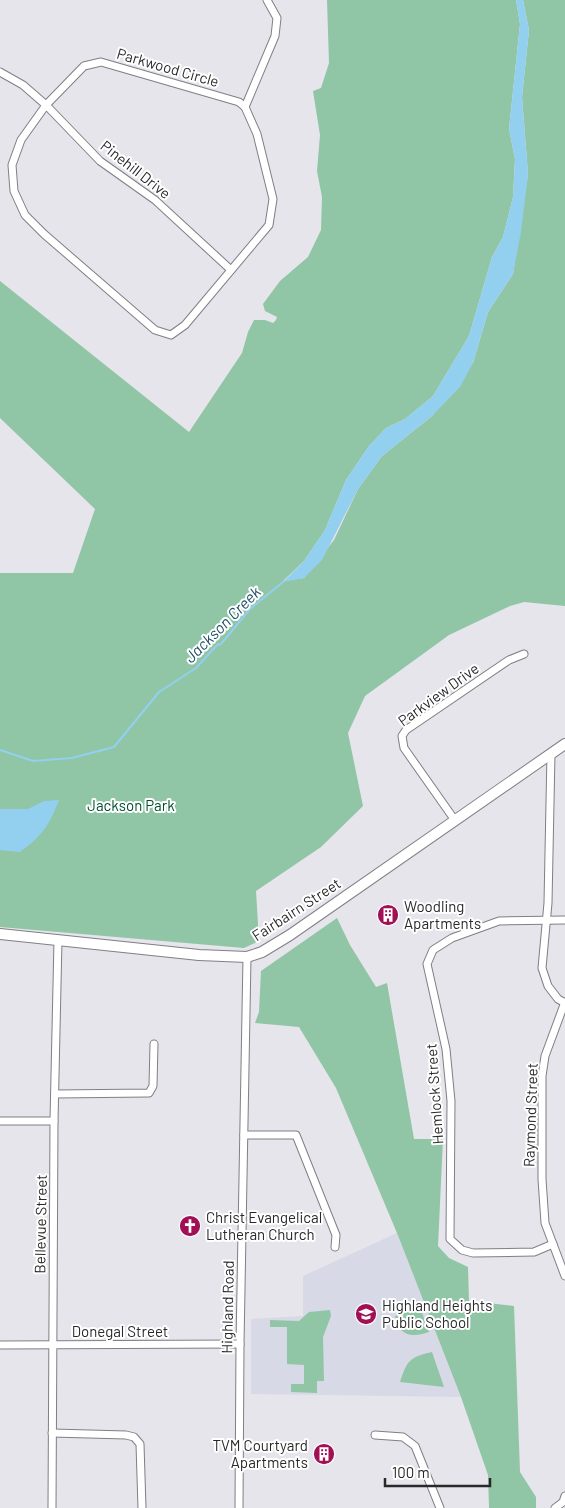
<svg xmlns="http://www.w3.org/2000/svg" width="565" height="1508" font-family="Barlow,sans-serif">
<rect width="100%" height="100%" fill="#e5e5eb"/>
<polygon fill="#d8d9e6" points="397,1233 461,1397 251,1394 251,1319 303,1316 303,1276"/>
<g fill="#90c5a6">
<polygon points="327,0 516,0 520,24 509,129 515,159 513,197 503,237 492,257 469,336 433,396 405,419 386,428 369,446 346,480 325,530 304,561 283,581 304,578 334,540 358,489 382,456 432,416 473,363 488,312 513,274 528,174 522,97 529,30 523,0 565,0 565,606 524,602 510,606 449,635 365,696 348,733 363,806 321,847 256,891 259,941 244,948 0,927 0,573 73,573 95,509 0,418 0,281 189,432 242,353 248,332 254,320 265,320 273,323 276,320 277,317 265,311 263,304 280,281 308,257 321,230 322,197 317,171 320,135 313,91 321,88 329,63"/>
<polygon points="337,918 350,945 376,987 387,983 414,1139 443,1139 438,1246 449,1258 468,1267 469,1301 514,1306 520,1472 536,1497 536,1508 489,1508 488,1475 461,1397 397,1233 336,1088 299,1027 255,1023 259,1012 261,971"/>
<path d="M 420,1307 L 429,1332 C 411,1338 399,1336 395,1316 Z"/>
<polygon points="330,1310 331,1316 323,1337 324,1381 317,1381 317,1393 291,1392 291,1384 304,1384 304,1365 287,1364 287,1327 270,1327 270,1320 299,1321 309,1312"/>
<path d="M 432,1352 L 444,1387 L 400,1382 C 407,1360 410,1357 432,1352 Z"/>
</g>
<g fill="#93d0ef">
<polygon points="516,0 523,0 529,30 522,97 528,174 521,232 513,274 488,312 473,363 460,387 432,416 382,456 358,489 322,560 304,578 283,582 304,561 325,530 346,480 369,446 386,428 405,419 433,396 469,336 492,257 503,237 513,197 515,159 509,129 520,24"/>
<path d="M 59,800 C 49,826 42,836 20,852 L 0,850 L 0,809 L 28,809 L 44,801 Z"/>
</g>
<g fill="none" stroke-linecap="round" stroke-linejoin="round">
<polyline stroke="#93d0ef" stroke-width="2" points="0,750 33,761 72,758 114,747 159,692 196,668 217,645 221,644 250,609 283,582"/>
<g stroke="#7f7f85" stroke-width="9">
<g id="street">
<polygon points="101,62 239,102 245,107 257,134 273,199 269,225 185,325 171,335 155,330 44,234 25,215 14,191 12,165 21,140 46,105 84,66"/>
<polyline points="0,72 23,85 46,105 100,161 155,200 231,270"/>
<polyline points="245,107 275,36 277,18 267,0"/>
<polyline points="551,753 548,903 542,968 548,986 558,999 565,1003"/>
<polyline points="454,819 404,748 402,736 406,730 509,660 524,654"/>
<polyline points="565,1002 545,1056 542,1076 542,1179 545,1223 565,1276"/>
<polyline points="55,1094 149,1093 153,1086 154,1044"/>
<polyline points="0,1121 54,1121"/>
<polyline points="244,1135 296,1135 336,1235 335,1247"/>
<polyline points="553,1244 534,1252 473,1253 462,1250 450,1239 451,1101 446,1049 427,964 433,950 452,938 499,921 565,920"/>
<polyline points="0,1345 240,1344"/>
<polyline points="52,1433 126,1435 134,1437 140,1444 142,1508"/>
<polyline points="375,1435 403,1437 415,1446 440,1508"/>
<polyline points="52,1508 54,1121 58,940"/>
<polyline points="239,1508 240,1344 247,957"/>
<polyline points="555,1508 563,1502 565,1496"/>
</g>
</g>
<g stroke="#7f7f85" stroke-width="12">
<polyline id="secondary" points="0,934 199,955 247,957 262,952 290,935 565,744"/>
</g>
<use href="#street" stroke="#fff" stroke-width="7"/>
<use href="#secondary" stroke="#fff" stroke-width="10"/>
</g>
<defs>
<g id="building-disc" transform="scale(1.125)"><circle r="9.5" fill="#a10f54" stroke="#fff"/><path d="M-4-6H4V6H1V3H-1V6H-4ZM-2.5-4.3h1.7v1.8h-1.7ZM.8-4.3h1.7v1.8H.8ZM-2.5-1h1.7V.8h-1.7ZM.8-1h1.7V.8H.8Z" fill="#fff"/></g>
<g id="church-disc" transform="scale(1.125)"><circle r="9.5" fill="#a10f54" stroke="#fff"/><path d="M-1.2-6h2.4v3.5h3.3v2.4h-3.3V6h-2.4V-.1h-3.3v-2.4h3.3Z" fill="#fff"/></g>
<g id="school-disc" transform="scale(1.125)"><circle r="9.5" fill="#a10f54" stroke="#fff"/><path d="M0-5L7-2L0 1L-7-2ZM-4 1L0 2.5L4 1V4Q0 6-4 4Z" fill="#fff"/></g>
</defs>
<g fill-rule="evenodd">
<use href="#building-disc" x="388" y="915"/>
<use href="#church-disc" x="190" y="1226"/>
<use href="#school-disc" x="366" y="1314"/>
<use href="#building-disc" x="324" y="1454"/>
</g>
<g text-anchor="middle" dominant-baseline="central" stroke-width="4" stroke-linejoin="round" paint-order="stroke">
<g font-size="15" fill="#29292b" stroke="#fff">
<text transform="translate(168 67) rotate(16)">Parkwood Circle</text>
<text transform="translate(136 169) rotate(38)">Pinehill Drive</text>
<text transform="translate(438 694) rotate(-36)">Parkview Drive</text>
<text transform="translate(296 909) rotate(-33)">Fairbairn Street</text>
<text transform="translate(434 1094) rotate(-94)">Hemlock Street</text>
<text transform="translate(530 1115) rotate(-88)">Raymond Street</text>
<text transform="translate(40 1224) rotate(-89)">Bellevue Street</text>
<text transform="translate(227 1307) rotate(-89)">Highland Road</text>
<text x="120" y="1331">Donegal Street</text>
</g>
<g font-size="15" fill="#004d2f" stroke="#fff">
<text x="131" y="805">Jackson Park</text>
</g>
<g font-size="15" fill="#29292b" stroke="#fff" text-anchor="start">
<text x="404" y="906">Woodling<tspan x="404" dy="17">Apartments</tspan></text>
<text x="206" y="1217">Christ Evangelical<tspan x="206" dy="17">Lutheran Church</tspan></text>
<text x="382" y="1305">Highland Heights<tspan x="382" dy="17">Public School</tspan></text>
<text x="308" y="1445" text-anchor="end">TVM Courtyard<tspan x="308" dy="17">Apartments</tspan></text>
</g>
<g font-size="16" font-style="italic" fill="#1e4f65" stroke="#fff">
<text transform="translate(222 624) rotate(-45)">Jackson Creek</text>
</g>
</g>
<path d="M385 1478v8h105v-8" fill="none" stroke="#29292b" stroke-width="2.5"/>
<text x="392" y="1478" font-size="15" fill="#29292b" stroke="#ffffff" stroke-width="4" paint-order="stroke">100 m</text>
</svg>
